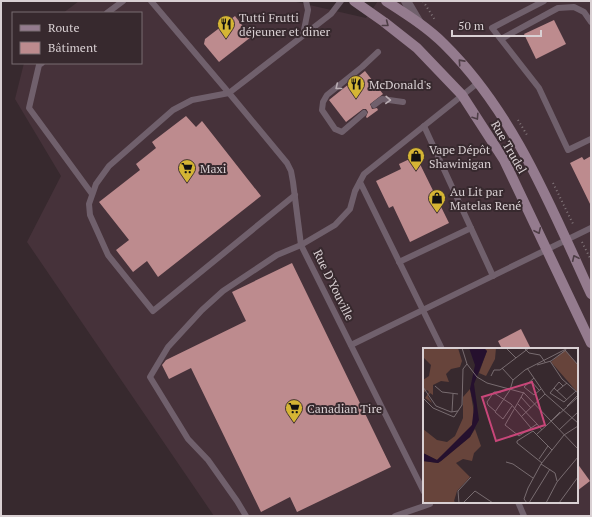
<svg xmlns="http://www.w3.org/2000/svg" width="592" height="517" font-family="'PT Serif',serif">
<rect width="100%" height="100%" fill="#37292e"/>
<path fill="#46323a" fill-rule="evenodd" d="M 79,1 L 292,1 L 366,18 L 378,1 L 591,1 L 591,516 L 214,516 L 27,242 L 61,176 L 15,99 L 24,63 L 141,63 L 141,13 L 63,13 ZM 424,349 L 577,349 L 577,502 L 424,502 Z"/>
<g fill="#bd8b8e">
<polygon points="235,16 251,37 219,62 204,44 205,39"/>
<polygon points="554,20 566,44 536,59 524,34"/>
<polygon points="365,71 383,94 370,104 372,109 377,108 378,110 367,118 366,117 368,112 366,109 363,109 346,122 329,100"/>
<polygon points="186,116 196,127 202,121 261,196 158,277 147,261 133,272 116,250 129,240 99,202 140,170 136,164 156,148 152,142"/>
<polygon points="416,156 449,223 410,242 393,206 389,208 376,181 401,169 399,164"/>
<polygon points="591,156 591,206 570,163 582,157 584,160"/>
<polygon points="292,263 391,467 297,512 290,497 261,512 191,368 169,379 162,365 166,360 246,321 232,292"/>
<polygon points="521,329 531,349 502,349 498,341"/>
<polygon points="577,463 590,481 577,491"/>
</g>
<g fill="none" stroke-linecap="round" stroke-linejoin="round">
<g stroke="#82767a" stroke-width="2" stroke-dasharray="1 3" stroke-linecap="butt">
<polyline points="423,1 435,20"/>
<polyline points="518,120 527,135"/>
<polyline points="553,183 574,226"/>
<polyline points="582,242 591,260"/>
</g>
<g stroke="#70606c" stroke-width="6">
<polyline points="151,1 229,93 287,163 291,171 293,182 301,245 424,492"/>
<polyline points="544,1 492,28 539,88 568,150 591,139"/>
<polyline points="107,13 123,1"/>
<polyline points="303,35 308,10 306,1"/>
<polyline points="501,39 558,8 574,7 584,12 591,22"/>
<polyline points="42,63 39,65 29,108 92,194"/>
<polyline points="374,105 382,99 403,102"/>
<polyline points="364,113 342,132 335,129 322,110 323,102 327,95 362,67 378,52"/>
<polyline points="424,126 493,276"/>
<polyline points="360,182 442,349"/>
<polyline points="295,195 153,311 108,255 90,215 89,204 96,184 109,166 173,110 192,100 229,93 331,14 341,1"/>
<polyline points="399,262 471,228"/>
<polyline points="351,345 591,228"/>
<polyline points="518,502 524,516"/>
<polyline points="246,516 237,501 208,460 188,439 150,377 168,347 202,310 223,291 277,255 301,245 335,225 350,209 355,191 364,174 479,82"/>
<polyline points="395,516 430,504"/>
</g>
<polyline stroke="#70606c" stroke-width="10" points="406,1 419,23"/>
<g stroke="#947b8e" stroke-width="10">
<polyline points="354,1 384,22 417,48 462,95 504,160 591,343"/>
<path d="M 386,1 C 406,14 427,27 444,44 C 514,113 551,207 591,294"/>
</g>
</g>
<defs><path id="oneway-chevron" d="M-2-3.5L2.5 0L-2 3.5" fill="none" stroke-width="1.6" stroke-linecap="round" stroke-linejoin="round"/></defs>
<g stroke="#4e3e46">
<use href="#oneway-chevron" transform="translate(386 24) rotate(38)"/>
<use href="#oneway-chevron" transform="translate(461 62) rotate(-132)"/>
<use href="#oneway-chevron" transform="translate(476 117) rotate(57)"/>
<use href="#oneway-chevron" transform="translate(538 231) rotate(65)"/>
<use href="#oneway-chevron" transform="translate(575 258) rotate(-115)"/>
</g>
<g stroke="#baaeb4">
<use href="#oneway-chevron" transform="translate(338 87) rotate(141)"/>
<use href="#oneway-chevron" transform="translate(388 100) rotate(2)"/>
</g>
<defs>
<g id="restaurant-pin" transform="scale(0.9)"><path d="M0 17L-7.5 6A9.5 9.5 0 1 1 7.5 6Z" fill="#d5b534" stroke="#37292e"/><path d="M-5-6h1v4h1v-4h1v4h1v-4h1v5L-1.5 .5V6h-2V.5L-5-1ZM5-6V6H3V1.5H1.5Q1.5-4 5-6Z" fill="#111"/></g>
<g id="shop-pin" transform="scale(0.9)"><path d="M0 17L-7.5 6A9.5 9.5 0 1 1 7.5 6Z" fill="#d5b534" stroke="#37292e"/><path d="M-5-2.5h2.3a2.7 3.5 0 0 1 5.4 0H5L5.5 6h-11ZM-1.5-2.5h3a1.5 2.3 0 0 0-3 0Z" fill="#111"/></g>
<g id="supermarket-pin" transform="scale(0.9)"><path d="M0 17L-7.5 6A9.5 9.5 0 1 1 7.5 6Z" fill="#d5b534" stroke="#37292e"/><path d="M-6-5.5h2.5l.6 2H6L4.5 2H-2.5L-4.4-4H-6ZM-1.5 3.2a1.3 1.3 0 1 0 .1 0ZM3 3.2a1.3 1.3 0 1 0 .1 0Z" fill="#111"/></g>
</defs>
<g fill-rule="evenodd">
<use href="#restaurant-pin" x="226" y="24"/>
<use href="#restaurant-pin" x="356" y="84"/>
<use href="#shop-pin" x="416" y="156"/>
<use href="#supermarket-pin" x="187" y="168"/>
<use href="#shop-pin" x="437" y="198"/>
<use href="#supermarket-pin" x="294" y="408"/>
</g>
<g text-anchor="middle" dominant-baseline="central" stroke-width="4" stroke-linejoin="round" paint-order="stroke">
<g font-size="12" fill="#d9d0d3" stroke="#37292e" text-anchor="start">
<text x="239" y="17">Tutti Frutti<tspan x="239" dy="14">déjeuner et diner</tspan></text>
<text x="369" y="84">McDonald's</text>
<text x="429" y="149">Vape Dépôt<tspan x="429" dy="14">Shawinigan</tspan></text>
<text x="200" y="168">Maxi</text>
<text x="450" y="191">Au Lit par<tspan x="450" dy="14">Matelas René</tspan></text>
<text x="307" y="408">Canadian Tire</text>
</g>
<g font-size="12" fill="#d9d0d3" stroke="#37292e">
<text transform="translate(509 147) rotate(60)">Rue Trudel</text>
<text transform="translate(334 285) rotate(64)">Rue D'Youville</text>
</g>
</g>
<g transform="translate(423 348)">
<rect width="155" height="155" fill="#37292e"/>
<path d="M 0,0 L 35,0 L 39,13 L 37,19 L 28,21 L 23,26 L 26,34 L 18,33 L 10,37 L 10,47 L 7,45 L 5,48 L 9,55 L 2,50 L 6,44 L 4,42 L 0,45 L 0,32 L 6,28 L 8,17 L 0,9 ZM 61,0 L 73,0 L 72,11 L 63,28 L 56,25 L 64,3 ZM 142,2 L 155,17 L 155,45 L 128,14 ZM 47,41 L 51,65 L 49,77 L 44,85 L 14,112 L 0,105 L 0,81 L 14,92 L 24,94 L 32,88 L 40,70 L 40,49 ZM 52,81 L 58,98 L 51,105 L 49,113 L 40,111 L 33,115 L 47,129 L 34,143 L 31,153 L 33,155 L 0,155 L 0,113 L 15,115 L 18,113 L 47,89 Z" fill="#67443b"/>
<path d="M 46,0 L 61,0 L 64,3 L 51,36 L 56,72 L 47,89 L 18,113 L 15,115 L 0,113 L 0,105 L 14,112 L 49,77 L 51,58 L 47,41 L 52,17 Z" fill="#25102e"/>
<path fill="none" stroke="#786c70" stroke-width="1" d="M 39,0 L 44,16 L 54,29 L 64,35 L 101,45 L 155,101M 83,0 L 93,10M 101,0 L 106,5 L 117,7 L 122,14M 142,2 L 155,17M 127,13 L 139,31 L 155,45M 114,17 L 128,13 L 143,2M 79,20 L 90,32M 104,20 L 122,46 L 155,75M 68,28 L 71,22 L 77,22 L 106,0M 111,30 L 101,39 L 111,47 L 118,41M 108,33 L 116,42M 12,38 L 19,44 L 35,46M 140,38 L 136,34 L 127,45 L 141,54 L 153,43M 0,39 L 13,58 L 28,64 L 35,63M 131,40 L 144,52M 134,43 L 144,35M 101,44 L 82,77 L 96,88 L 108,80M 71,45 L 88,56 L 108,80 L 114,76 L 119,82M 98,49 L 108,60M 0,50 L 10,60 L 31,69 L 39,57 L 40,21 L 44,16M 95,56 L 114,76M 89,58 L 80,71 L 72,64 L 87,42 L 90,32 L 102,22 L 145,0M 144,58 L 155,47M 72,63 L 65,57 L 64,54 L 71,44 L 78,44M 29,64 L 30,46M 98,69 L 122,46M 128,73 L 137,64M 136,82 L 155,64M 114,86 L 155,49M 116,111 L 125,98M 83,114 L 90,116 L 110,130M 119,115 L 94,95 L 94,93 L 110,83 L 129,102M 118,116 L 132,125 L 134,133M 36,155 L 35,143 L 48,129M 40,155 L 52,143 L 70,155M 104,155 L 101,151 L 105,140 L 118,116 L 141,87 L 155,78M 106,155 L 127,121M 123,155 L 134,134 L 155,109M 136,155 L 155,129"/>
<path fill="#c84679" fill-opacity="0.15" stroke="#c84679" stroke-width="2" d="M 109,34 L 122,77 L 73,93 L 59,49 Z"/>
<rect width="155" height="155" fill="none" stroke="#d9d0d3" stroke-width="2"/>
</g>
<rect width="592" height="517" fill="none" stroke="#d9d0d3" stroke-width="4"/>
<rect x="12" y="12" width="130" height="52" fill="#37292e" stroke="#786c70"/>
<rect x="20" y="25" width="20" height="6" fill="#947b8e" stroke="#786c70"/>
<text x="48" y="32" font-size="12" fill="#d9d0d3">Route</text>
<rect x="20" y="42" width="20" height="12" fill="#bd8b8e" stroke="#786c70"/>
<text x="48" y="52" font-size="12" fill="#d9d0d3">Bâtiment</text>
<path d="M452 30v6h89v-6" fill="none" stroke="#d9d0d3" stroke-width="2"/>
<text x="458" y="30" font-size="12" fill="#d9d0d3" stroke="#37292e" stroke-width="3" paint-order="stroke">50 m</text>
</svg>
